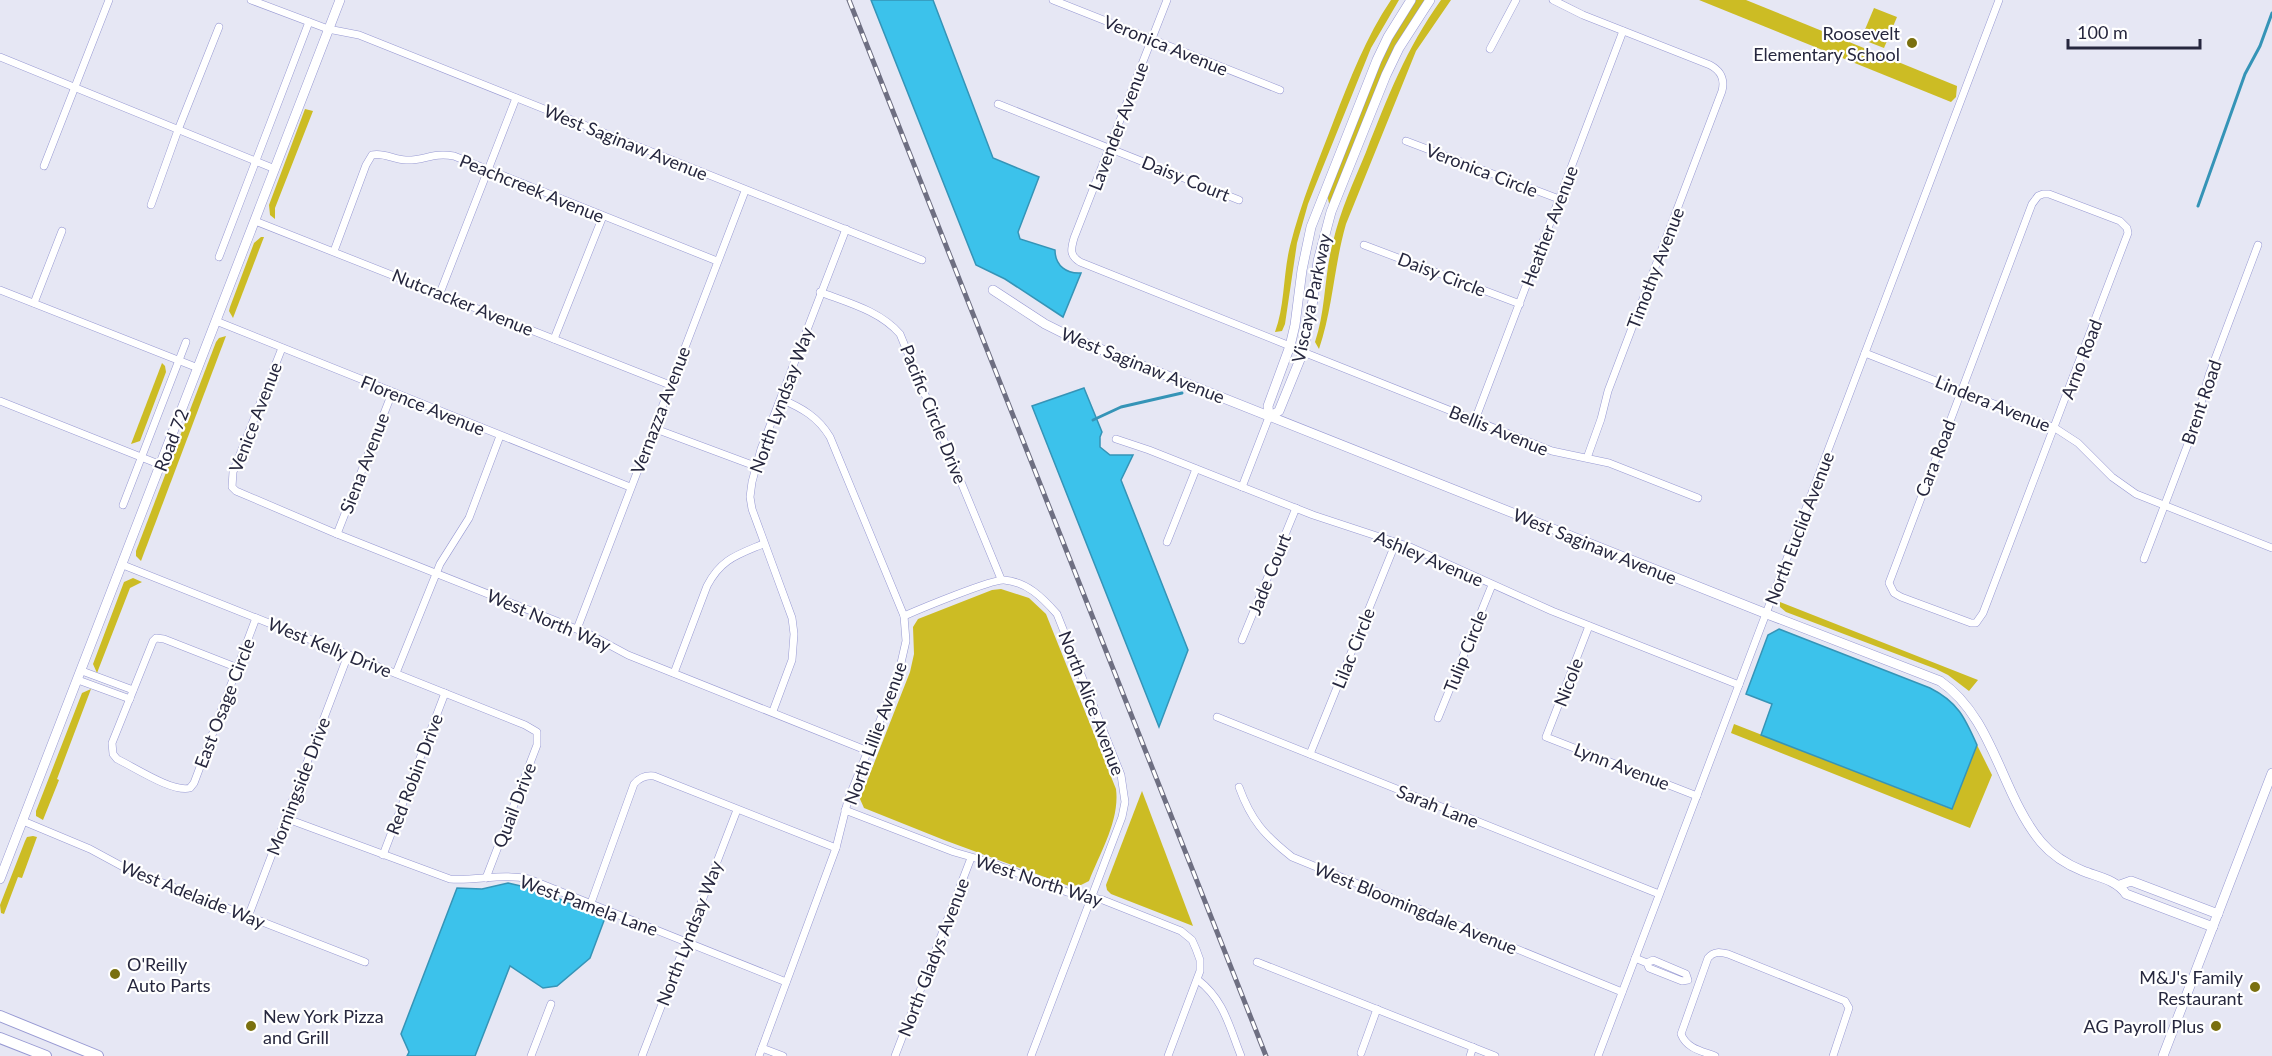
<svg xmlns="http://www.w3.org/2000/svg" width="2272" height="1056" font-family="Lato,sans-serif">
<rect width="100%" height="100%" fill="#e6e7f4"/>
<g fill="#ccbc24">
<path d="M 1391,0 L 1399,0 L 1371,48 L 1308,204 L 1297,243 L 1285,324 L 1282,331 L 1275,332 C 1285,305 1283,274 1290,246 C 1301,202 1318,162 1334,120 C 1350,79 1366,37 1391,0 Z"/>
<polygon points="1416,0 1425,0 1397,44 1330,208 1327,194 1388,44"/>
<path d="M 1441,0 L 1451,0 L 1416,51 L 1346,224 C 1334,265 1333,308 1319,349 L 1315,342 C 1326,310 1324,275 1333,242 C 1340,211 1354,181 1366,152 C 1388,96 1406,49 1441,0 Z"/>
<polygon points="1699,0 1746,0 1957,86 1956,97 1951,102"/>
<polygon points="1874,8 1897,17 1884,48 1861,39"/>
<polygon points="305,109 313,111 275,208 275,219 270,215 269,205"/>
<polygon points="261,237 264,237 233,318 229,311 230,307 254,243"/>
<polygon points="226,336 141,561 136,556 136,551 216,342 219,338"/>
<polygon points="162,363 165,366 166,372 140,441 131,444"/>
<polygon points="133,578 142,582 130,588 97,673 93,664 124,582"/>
<path d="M 1001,589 L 1029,598 L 1046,614 L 1116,789 C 1120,820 1100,853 1089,881 L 1081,885 L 1069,886 L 944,840 L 864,808 L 860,799 L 910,672 L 914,654 L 913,627 L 918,619 L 992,590 Z"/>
<polygon points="1780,602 1978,680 1969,691 1948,675 1936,669 1786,612 1780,607"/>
<polygon points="91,689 57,779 59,780 43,820 36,816 36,811 82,693"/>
<polygon points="1734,724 1951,809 1977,745 1992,775 1970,828 1731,733"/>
<polygon points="1142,791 1193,926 1111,894 1107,890 1106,885"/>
<polygon points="33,836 37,837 22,878 18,877 4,914 1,913 0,905 25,841 27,837"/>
</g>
<g fill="#3cc2eb" stroke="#3594b7" stroke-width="1.5">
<path d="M 871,0 L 933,0 L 993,158 L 1039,177 L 1018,232 L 1020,239 L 1055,250 C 1055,266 1067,274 1081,273 L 1063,317 L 1005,279 L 976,265 Z"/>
<polygon points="1084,388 1102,432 1100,437 1100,447 1110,455 1133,455 1121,480 1188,650 1159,727 1032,406"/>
<path d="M 1779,629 L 1930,688 C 1958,702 1965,718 1977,745 L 1952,809 L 1761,735 L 1772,704 L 1746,694 L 1768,635 Z"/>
<polygon points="508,883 538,890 605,918 590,958 557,986 543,988 510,966 475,1056 407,1056 409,1052 401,1034 457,888 482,889"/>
</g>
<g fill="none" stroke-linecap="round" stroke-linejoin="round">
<g stroke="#3594b7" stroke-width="3">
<polyline points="2198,206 2245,74 2260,46 2272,13"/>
<polyline points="1093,420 1121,407 1182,393"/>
</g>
<g stroke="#9799d3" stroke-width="8">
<g id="street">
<polyline points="251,0 328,29 359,35 922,260"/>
<polyline points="1053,0 1280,90"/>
<path d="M 1167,0 L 1074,238 C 1071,249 1069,255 1080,262 L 1290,346"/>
<path d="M 1553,0 L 1583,15 L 1710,65 C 1721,71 1725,79 1722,91 L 1608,391 L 1601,419 L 1587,458"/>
<polyline points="1490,49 1516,0"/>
<polyline points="0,57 275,169"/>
<polyline points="998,104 1239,200"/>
<polyline points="1406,141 1559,199"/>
<polyline points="44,166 109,0"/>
<polygon points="2043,194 2049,194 2120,221 2127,228 2128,233 1983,613 1976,623 1971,623 1901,597 1894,593 1889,583 2032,204 2038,196"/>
<polyline points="151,205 178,130 219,27"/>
<polyline points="255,221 670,385"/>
<polyline points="1364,245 1520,304"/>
<path d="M 334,251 L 366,165 L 372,155 C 384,152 394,160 406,160 C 424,161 432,152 454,156 L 717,261"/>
<polyline points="219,257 309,22"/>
<polyline points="0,290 198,368"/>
<path d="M 820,292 C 849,303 880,311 900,334 L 1001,579"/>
<polyline points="440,293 516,98"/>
<polyline points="34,303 62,231"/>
<polyline points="216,321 630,487"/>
<polyline points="554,339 603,216"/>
<polyline points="282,348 233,472 232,487 236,491 337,534 589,634 628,655 868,751"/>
<polyline points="1303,352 1552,451 1609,463 1698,498"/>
<polyline points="1865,353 2055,428 2078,443 2112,477 2136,494 2272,548"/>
<polyline points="0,401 161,465"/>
<polyline points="1475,420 1623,31"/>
<polyline points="653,428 755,466"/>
<polyline points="1116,439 1149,450 1313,515 1410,547 1552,611 1739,685"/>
<polyline points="1242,487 1269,417"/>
<polyline points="123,505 186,342"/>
<polyline points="337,534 392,393"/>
<polyline points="1167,542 1196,469"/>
<polyline points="2144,559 2194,428 2209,375 2258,245"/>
<polyline points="123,565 525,725 537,732 537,745 486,878"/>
<path d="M 904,616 C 920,609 992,579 1004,580 C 1027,582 1042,597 1057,614 L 1121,775 L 1125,802 L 1122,817 L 1031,1056"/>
<polyline points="1589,626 1546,737 1697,796"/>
<polyline points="577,629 745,191"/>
<polyline points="1242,640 1296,508"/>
<path d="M 238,668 L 164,639 L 156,638 L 153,641 L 112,743 L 113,754 L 117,759 C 134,767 173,793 190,788 L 194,783 L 256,618"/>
<polyline points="82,671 133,690"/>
<polyline points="396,673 440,564 469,518 500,436"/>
<path d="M 674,673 L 707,586 C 721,559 737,555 763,544"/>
<polyline points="78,680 130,699"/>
<polyline points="773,711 792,660 794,634 792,618 752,509 750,497 752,482 761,449 846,229"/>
<polyline points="1217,717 1659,894"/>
<polyline points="1438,718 1492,585"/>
<polyline points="1310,754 1396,542"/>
<path d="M 1239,787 C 1251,820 1264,835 1292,857 L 1622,992"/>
<polyline points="845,810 954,852 989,862 1067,892 1103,900 1181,931 1192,940 1196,949 1200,960 1200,971 1168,1056"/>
<path d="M 285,818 L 450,879 C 477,881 502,873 529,879 L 786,982"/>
<polyline points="23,821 90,849 127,869 365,962"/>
<polyline points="383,855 445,693"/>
<path d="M 591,903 L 634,784 C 640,777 646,775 654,776 L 836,848"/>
<polyline points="248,917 348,655"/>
<polyline points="1635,958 1647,963 1649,968 1682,981 1688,980 1686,974 1653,960 1647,963"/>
<polyline points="1257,962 1495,1056"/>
<path d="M 1198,980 C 1224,1000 1229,1026 1241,1056"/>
<polyline points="762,1048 783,1056"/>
<polyline points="1361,1053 1377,1009"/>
<polyline points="531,1056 551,1004"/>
<polyline points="642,1056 737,810"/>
<path d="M 759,1056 L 836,848 L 848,800 L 898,676 L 906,641 L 904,616 L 830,437 C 818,417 802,408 781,399"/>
<polyline points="895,1056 971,858"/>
<polyline points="1470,1056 1473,1047"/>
<polyline points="1598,1056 1999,0"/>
<path d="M 1715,1056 C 1702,1051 1687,1049 1681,1034 L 1708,958 C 1714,951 1720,952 1728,954 L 1845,1001 L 1849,1008 L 1833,1056"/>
</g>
</g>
<g stroke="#9799d3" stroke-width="10">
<g id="secondary">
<path d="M 993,290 L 1045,324 L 1075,339 L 1767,614 L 1940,681 C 1994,718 2001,794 2041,842 C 2052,855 2068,865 2083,871 C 2098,877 2117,880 2126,894 L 2213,927"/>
<polyline points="1269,417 1279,411 1303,352 1313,300 1318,261 1331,212 1386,75 1399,48 1430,0"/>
<polyline points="1269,417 1268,406 1290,346 1295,325 1302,270 1311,227 1377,60 1388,37 1411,0"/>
<polyline points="0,879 340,0"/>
<polyline points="2120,885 2131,881 2218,914"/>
<polyline points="2163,1056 2272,773"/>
</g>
</g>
<g stroke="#9799d3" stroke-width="12">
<g id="primary">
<polyline points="0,1016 98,1056"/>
<polyline points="0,1038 46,1056"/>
</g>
</g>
<use href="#street" stroke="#fff" stroke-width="7"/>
<use href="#secondary" stroke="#fff" stroke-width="9"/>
<use href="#primary" stroke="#fff" stroke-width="10"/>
<g stroke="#6e6f82" stroke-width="5">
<polyline id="rail" points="849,0 1266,1056"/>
</g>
<use href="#rail" stroke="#fff" stroke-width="3" stroke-dasharray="9" stroke-linecap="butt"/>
</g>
<g fill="#7a700f" stroke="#fff" stroke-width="2">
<circle cx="1912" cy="43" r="6"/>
<circle cx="115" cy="974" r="6"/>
<circle cx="2255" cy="987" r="6"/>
<circle cx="251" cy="1026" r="6"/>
<circle cx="2216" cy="1026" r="6"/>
</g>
<g text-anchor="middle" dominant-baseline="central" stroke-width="4.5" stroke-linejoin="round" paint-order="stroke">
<g font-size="18" fill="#26273e" stroke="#fff" text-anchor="end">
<text x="1900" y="33">Roosevelt<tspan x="1900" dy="21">Elementary School</tspan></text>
<text x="127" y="964" text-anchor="start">O'Reilly<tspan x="127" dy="21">Auto Parts</tspan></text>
<text x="2243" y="977">M&amp;J's Family<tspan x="2243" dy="21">Restaurant</tspan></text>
<text x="263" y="1016" text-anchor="start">New York Pizza<tspan x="263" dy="21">and Grill</tspan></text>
<text x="2204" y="1026">AG Payroll Plus</text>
</g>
<g font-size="18" fill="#26273e" stroke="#fff">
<text transform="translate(1166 45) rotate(22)">Veronica Avenue</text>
<text transform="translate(1118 126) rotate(-69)">Lavender Avenue</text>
<text transform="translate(626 142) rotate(22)">West Saginaw Avenue</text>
<text transform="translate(1482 170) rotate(21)">Veronica Circle</text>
<text transform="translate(1186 178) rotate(22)">Daisy Court</text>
<text transform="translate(532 188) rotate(22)">Peachcreek Avenue</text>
<text transform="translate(1549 226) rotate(-69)">Heather Avenue</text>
<text transform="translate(1655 268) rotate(-69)">Timothy Avenue</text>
<text transform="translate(1442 274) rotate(21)">Daisy Circle</text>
<text transform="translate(1311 298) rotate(-78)">Viscaya Parkway</text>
<text transform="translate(463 302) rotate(22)">Nutcracker Avenue</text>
<text transform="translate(2081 359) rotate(-69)">Arno Road</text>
<text transform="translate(1143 365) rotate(22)">West Saginaw Avenue</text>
<text transform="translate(781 400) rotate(-70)">North Lyndsay Way</text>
<text transform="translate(2201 402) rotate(-71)">Brent Road</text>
<text transform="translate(1993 403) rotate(22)">Lindera Avenue</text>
<text transform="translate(423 405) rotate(22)">Florence Avenue</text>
<text transform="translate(660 410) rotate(-69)">Vernazza Avenue</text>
<text transform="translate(934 414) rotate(68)">Pacific Circle Drive</text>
<text transform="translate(255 417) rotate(-69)">Venice Avenue</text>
<text transform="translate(1499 430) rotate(22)">Bellis Avenue</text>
<text transform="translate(171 440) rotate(-69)">Road 72</text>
<text transform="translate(1935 458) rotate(-69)">Cara Road</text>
<text transform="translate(364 463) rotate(-69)">Siena Avenue</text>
<text transform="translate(1799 528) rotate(-69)">North Euclid Avenue</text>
<text transform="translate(1595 546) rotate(22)">West Saginaw Avenue</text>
<text transform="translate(1429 558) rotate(23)">Ashley Avenue</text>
<text transform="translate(1269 574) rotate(-68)">Jade Court</text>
<text transform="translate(549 620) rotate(23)">West North Way</text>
<text transform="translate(330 647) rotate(22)">West Kelly Drive</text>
<text transform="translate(1353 648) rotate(-68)">Lilac Circle</text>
<text transform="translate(1465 651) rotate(-68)">Tulip Circle</text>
<text transform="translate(1568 682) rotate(-69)">Nicole</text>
<text transform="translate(224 703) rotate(-69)">East Osage Circle</text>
<text transform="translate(1092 703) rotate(69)">North Alice Avenue</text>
<text transform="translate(875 733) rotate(-70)">North Lillie Avenue</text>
<text transform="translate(1622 766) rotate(21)">Lynn Avenue</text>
<text transform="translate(414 774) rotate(-69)">Red Robin Drive</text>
<text transform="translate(298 786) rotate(-69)">Morningside Drive</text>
<text transform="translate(514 805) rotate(-69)">Quail Drive</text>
<text transform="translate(1438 806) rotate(22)">Sarah Lane</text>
<text transform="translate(1039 880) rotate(18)">West North Way</text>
<text transform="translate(193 894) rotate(22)">West Adelaide Way</text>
<text transform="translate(589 905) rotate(20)">West Pamela Lane</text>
<text transform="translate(1416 908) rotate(22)">West Bloomingdale Avenue</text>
<text transform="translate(689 933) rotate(-69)">North Lyndsay Way</text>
<text transform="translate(933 957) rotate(-69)">North Gladys Avenue</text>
</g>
</g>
<path d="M2068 39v9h132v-9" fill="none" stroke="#26273e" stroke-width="3"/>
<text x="2077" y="39" font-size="18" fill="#26273e" stroke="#ffffff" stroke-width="4.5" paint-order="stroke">100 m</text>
</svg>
